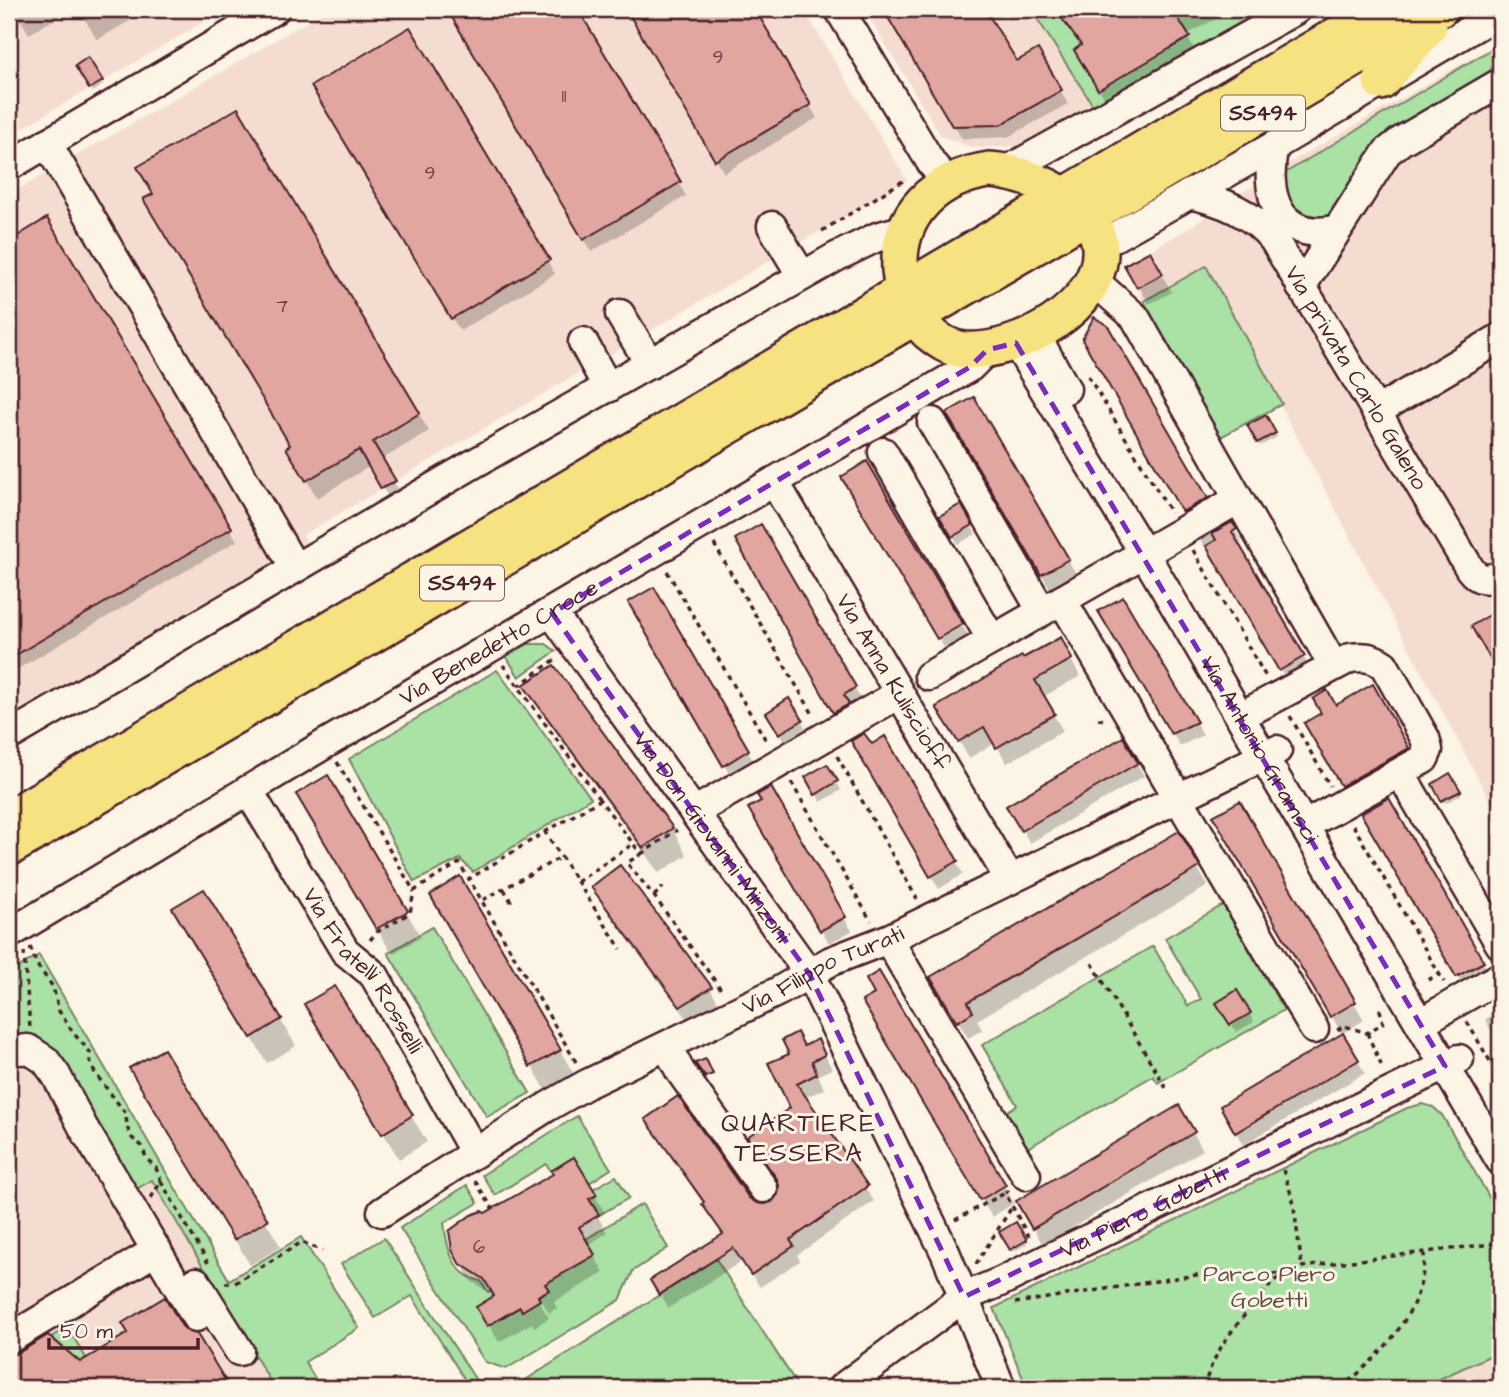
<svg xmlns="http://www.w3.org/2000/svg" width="1509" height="1397" font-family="'Architects Daughter',sans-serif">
<rect width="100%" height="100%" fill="#fcf5e5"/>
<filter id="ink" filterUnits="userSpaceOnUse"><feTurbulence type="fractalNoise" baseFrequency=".0143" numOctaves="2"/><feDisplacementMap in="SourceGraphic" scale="14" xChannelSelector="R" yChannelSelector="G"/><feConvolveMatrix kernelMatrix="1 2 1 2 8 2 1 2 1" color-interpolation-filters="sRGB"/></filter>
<g filter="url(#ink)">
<g fill="#f4ddd0">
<polygon points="9,9 226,9 9,136"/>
<polygon points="329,9 803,9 907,180 303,535 312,551 9,728 9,195"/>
<polygon points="864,9 1030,9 1092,104 1021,146 973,148 941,136"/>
<polygon points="1500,42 1500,820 1280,405 1282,404 1206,267 1144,301 1124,265 1186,230 1280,168"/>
<polygon points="36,1034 128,1193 152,1179 274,1388 9,1388 9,1050"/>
<polygon points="1500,1351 1500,1388 1420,1388"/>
</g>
<g fill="#aae1a4" stroke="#7a8068" stroke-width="2">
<polygon points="1031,9 1271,9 1094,107"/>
<path d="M 1500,44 L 1500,67 L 1382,139 L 1327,216 C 1306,218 1295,208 1280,195 L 1280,176 Z"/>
<polygon points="1206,266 1282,404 1217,439 1144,301"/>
<polygon points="528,644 546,644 556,651 519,677 506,656"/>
<polygon points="497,670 591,798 473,872 460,859 414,882 349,759"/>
<polygon points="1223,905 1284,1010 1161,1081 1158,1083 1153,1076 1024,1150 1003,1114 1017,1105 982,1045 1153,946 1188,1006 1201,999 1165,938"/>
<polygon points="432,927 530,1093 487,1117 388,953"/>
<polygon points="39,955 229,1280 301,1237 359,1328 305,1362 321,1388 274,1388 152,1180 128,1194 36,1035 15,1047 9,1047 9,973"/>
<polygon points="1422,1104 1433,1107 1442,1115 1500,1216 1500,1351 1420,1388 1027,1388 994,1308 1407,1108"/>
<polygon points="577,1116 611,1169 589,1183 574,1157 551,1171 546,1164 495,1195 482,1175"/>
<polygon points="616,1176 629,1198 599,1215 589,1199 596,1195 593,1189"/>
<path d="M 467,1185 L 478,1203 L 444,1223 C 447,1248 452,1275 481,1281 L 488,1292 L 491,1291 L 494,1296 L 476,1307 L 488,1326 L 520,1307 L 523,1310 L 540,1300 L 538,1296 L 549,1290 L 545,1284 L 595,1255 L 586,1239 L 642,1204 L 668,1248 L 633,1271 L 620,1300 L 506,1369 L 485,1362 L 400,1228 Z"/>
<polygon points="384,1238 481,1388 470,1388 412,1296 375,1318 341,1264"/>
<polygon points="716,1259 796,1383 788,1388 513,1388"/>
<polygon points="68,1328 86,1358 75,1365 67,1351 51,1337"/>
</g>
<g fill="#0003">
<polygon points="14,9 72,9 29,34"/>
<polygon points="79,9 150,9 97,40"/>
<polygon points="449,9 576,9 686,196 591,252"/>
<polygon points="628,9 753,9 817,118 724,173"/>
<polygon points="885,9 983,9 1016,64 1037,52 1068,104 1008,137 962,139"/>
<polygon points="1055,9 1234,9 1186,35 1198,55 1109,106 1076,50 1081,47"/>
<polygon points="409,29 555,274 460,331 313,86"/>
<polygon points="88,60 103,85 93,92 77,66"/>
<polygon points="237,110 429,431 381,460 404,499 393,506 370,466 317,498 288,448 292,446 155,194"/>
<polygon points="47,220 237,541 9,674 9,242"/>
<polygon points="1149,253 1172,292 1149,304 1127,265"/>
<polygon points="1107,327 1224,529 1232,524 1242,543 1238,545 1311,670 1288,683 1207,545 1204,546 1084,339"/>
<polygon points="973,399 1078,577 1052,592 948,414"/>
<polygon points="1265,418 1277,437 1260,446 1249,426"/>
<polygon points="867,464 972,642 949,656 844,477"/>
<polygon points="960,507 976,534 958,544 942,517"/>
<polygon points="761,526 864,705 845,729 738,540"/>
<polygon points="653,590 758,769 734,782 630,603"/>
<polygon points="1122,599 1203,735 1180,746 1100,612"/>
<polygon points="1069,656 1080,676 1043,697 1063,731 1007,763 995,743 969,758 939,707"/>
<polygon points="554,667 672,829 687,855 659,873 541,712 526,686"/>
<polygon points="1372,687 1417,766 1353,802 1307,723"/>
<polygon points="789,700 806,729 785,741 768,713"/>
<polygon points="884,739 963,874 939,889 853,742 871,746"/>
<polygon points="1123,740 1144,776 1030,843 1008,807"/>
<polygon points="827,766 841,790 821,802 807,778"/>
<polygon points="1449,776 1461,795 1445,803 1434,785"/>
<polygon points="327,777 421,937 392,954 298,795"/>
<polygon points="770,789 852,931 829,943 750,808 763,802"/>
<polygon points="1388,800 1493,980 1468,994 1364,815"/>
<polygon points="1239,803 1364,1020 1342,1034 1215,817"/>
<polygon points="1178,834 1208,886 977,1020 982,1030 968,1038 932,977"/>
<polygon points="620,868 710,988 725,1014 697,1032 608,913 593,887"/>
<polygon points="460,878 575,1076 547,1092 432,895"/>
<polygon points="204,891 296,1046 267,1063 190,934"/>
<polygon points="879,974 1014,1203 992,1217 865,1002 877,995"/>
<polygon points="334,989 427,1142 399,1159 321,1031"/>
<polygon points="1237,993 1254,1022 1236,1032 1219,1003"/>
<polygon points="1500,998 1500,1046 1485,1020 1495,1013 1490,1004"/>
<polygon points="1342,1034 1365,1073 1243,1145 1222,1107 1343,1037"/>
<polygon points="804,1047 825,1055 832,1069 818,1075 824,1089 804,1098 874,1201 797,1255 800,1261 760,1287 742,1261 669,1308 652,1281 724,1235 656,1133 756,1205 773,1203 780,1195 792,1108"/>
<polygon points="163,1051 281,1247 250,1265 147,1093"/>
<polygon points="1179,1107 1203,1150 1043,1245 1018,1202"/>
<polygon points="574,1159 605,1213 598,1217 607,1233 588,1245 604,1273 554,1302 557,1308 549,1313 537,1292 534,1293 549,1318 534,1327 532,1323 499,1342 478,1307 496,1297 471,1281 453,1249 485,1215 555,1175"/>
<polygon points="1015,1224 1027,1244 1013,1252 1001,1232"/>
<polygon points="181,1327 188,1333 196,1335 227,1388 9,1388 9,1357 18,1355 80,1364"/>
</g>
<g fill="#e0a69f" stroke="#4a1f2b" stroke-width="2">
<polygon points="447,9 578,9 681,182 583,240"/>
<polygon points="626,9 755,9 811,105 715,161"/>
<polygon points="883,9 985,9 1017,61 1038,49 1062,90 1000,125 952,126"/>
<polygon points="1055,9 1172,9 1190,37 1098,90 1074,50 1081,45"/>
<polygon points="410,27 550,260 451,319 311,86"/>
<polygon points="88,57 103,81 89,89 75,66"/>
<polygon points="238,108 420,413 373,442 396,481 381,489 359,450 306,481 286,448 290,445 143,199 153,194 137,167"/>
<polygon points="47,218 232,528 9,659 9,241"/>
<polygon points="1150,251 1163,274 1137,288 1124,265"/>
<polygon points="1094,317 1108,326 1208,498 1182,512 1082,339"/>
<polygon points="974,397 1069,559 1041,575 946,413"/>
<polygon points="1266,415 1276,433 1257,443 1247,425"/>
<polygon points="867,461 963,624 937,639 841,477"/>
<polygon points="961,504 973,525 952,537 939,516"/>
<polygon points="1232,522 1237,529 1232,532 1305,656 1279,671 1206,546 1216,540 1212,533"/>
<polygon points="761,524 856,687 844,695 849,704 833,713 735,539"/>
<polygon points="654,587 749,750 723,766 628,602"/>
<polygon points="1123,597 1197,722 1171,734 1098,611"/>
<polygon points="1500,609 1500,675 1471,626"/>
<polygon points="1061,637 1072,659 1035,680 1055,714 996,748 984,727 958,742 936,707 1022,656 1023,658"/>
<polygon points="554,665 673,828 643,848 523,685"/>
<polygon points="1373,684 1409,748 1341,786 1304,723 1321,713 1313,699 1327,690 1336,705"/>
<polygon points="789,698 803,720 779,734 766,713"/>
<polygon points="864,733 872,744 885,736 958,861 930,877 851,741"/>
<polygon points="1123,737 1138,763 1021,831 1006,806"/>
<polygon points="827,764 838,781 815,795 805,777"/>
<polygon points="1450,773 1461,791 1441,801 1432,784"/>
<polygon points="328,775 408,911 376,929 296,794"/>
<polygon points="771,787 846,917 820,931 748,808 761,801 757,795"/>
<polygon points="1389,798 1484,962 1456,977 1361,814"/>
<polygon points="1240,801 1356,1002 1330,1017 1213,816"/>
<polygon points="1179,831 1200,867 968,1002 973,1012 957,1022 930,977"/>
<polygon points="620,865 712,987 680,1007 591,887"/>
<polygon points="460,876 561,1050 530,1067 430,895"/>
<polygon points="204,889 282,1019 251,1038 172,908"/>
<polygon points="879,971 1006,1185 980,1200 862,1001 874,994 866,979"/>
<polygon points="335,986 413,1115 382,1134 304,1004"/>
<polygon points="1237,990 1251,1013 1230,1025 1216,1003"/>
<polygon points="797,1032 804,1046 818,1039 825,1055 812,1061 817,1074 797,1084 868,1186 790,1240 794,1246 751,1275 733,1248 659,1295 650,1280 723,1234 702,1204 704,1202 645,1119 678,1096 749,1198 757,1203 765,1204 772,1202 778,1194 779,1186 777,1179 747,1137 790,1108 768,1063 789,1054 782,1040"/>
<polygon points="1343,1033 1359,1060 1235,1133 1220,1106"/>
<polygon points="164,1049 268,1220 234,1240 129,1068"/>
<polygon points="706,1059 713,1074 705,1077 695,1063"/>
<polygon points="1179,1105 1195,1132 1032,1229 1016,1201"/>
<polygon points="574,1157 597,1195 589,1199 599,1215 579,1227 595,1255 545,1284 549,1290 538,1296 540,1300 522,1311 520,1307 487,1326 476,1307 494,1296 484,1279 459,1263 452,1250 449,1231 471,1215 482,1211 485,1213 553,1174 551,1171"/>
<polygon points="1016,1222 1027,1240 1010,1250 999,1232"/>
<polygon points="165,1297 182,1326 189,1332 197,1334 230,1388 9,1388 9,1356 18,1353 48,1335 80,1362 128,1333 122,1323"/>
</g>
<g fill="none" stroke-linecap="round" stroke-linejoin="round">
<g stroke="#4a1f2b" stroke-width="33">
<g id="minor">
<polyline points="839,9 932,164 948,182"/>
<polyline points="47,143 295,568"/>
<path d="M 1274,146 C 1263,194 1278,244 1338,229"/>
<polyline points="9,166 275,9"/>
<polyline points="1006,171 1297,9"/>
<path id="s1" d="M 1189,194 C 1223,201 1252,213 1274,240 L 1470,569 C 1479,581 1487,580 1500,576"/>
<polyline points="772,226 802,276"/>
<polyline points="1100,245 1274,146 1500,12"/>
<polyline points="1092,279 1135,317 1333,665"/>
<polyline points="1301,287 1387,152 1401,141 1500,83"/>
<polyline points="620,314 650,364"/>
<polyline points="1035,334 1066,389"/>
<polyline points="583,342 608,388"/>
<path id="s2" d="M 1016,343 L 1144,553 L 1500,1160"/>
<polyline points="1377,411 1500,338"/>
<polyline points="932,422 1042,611"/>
<polyline points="883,452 992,640"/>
<path id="s3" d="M 775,483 L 1010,880"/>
<polyline points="1157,546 1237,500"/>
<polyline points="1062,600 1314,1029"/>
<path id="s4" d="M 552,613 L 810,975 L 945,1252 L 1001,1388"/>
<polyline points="929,676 1144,553"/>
<path d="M 1254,709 L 1350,658 C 1364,656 1372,657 1384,665 L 1425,738 L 1428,750 L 1424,759 L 1318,818"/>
<polyline points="9,736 468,467 836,257 877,237 906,229"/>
<polyline points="1401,774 1500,944"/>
<path id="s5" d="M 248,790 L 345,951 L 374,975 L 475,1153"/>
<polyline points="694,812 899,694"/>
<path id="s6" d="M 9,934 L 325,744 L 970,367 L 987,350"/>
<polyline points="888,939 1026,1175"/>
<polyline points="1434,1015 1500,977"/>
<polyline points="667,1046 680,1071 763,1188"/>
<polyline points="9,1051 28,1049 45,1060 56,1075 83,1127 196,1317"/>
<path id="s7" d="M 382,1212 L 547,1107 L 587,1084 L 779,991 L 831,961 L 888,939 L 1277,750"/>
<polyline points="196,1282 239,1351"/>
<polyline points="9,1339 157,1250"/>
<path id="s8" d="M 842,1388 L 964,1297 L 1000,1282 L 1459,1059"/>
</g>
</g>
<g stroke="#4a1f2b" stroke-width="40">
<g id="major">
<polyline points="1381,82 1429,26"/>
<path d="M 989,170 C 1028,172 1096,201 1100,247 C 1104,307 1017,354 965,350 C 950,349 939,341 928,332 C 910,315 902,294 900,270 C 897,213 936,178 989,170 Z"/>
<polyline points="9,818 1381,9"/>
<polyline points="9,848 1440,9"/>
</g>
</g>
<g stroke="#4a1f2b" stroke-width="3.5" stroke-dasharray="5 5" stroke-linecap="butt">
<polyline points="822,231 903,181"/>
<polyline points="1088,376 1171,513"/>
<polyline points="714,544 814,716"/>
<polyline points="1193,550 1266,677"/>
<polyline points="667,571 767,742"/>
<polyline points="503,665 600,800"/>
<polyline points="518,686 556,659"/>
<polyline points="1290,716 1330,786"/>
<polyline points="1098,719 1107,720"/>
<polyline points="837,756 917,899"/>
<polyline points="337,762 414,891 459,863 469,879"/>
<polyline points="791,782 871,921"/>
<polyline points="1353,825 1444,982"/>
<polyline points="545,832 600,800 641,854 627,863 654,896 723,992"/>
<polyline points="641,854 677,830"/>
<polyline points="577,882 633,844"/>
<polyline points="504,889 513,905"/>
<polyline points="654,896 663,887"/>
<polyline points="483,900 561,857"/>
<polyline points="370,940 377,932 410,913 414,891"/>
<polyline points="30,947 37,965 53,987 59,1011 74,1034 90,1052 90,1061 95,1073 126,1114 127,1127 132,1138 142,1146 146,1158 156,1168 161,1181"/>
<polyline points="24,952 30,1028"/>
<polyline points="1092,963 1166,1088"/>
<polyline points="1428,980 1439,974"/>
<polyline points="1467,1022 1500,1078"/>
<polyline points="1337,1030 1345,1026 1367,1033 1383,1023 1380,1010 1385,1007"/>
<polyline points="1367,1033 1383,1069"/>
<polyline points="576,1062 469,879 545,832 621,949"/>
<polyline points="1283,1170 1293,1200 1302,1267"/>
<polyline points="475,1181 493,1209"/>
<polyline points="1009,1190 1005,1193 1031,1241"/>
<polyline points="151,1198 161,1181 208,1263"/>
<polyline points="955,1220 1005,1193"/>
<polyline points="976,1264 1012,1207"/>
<polyline points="225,1283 235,1283 302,1242 322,1251"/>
<polyline points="1015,1303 1215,1272 1284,1274"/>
<path d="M 1204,1388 C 1214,1345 1246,1314 1274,1281 L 1284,1274 L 1302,1267 L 1500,1243"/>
<path d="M 1341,1388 C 1382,1355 1426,1309 1424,1253"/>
</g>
<use href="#minor" stroke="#fcf5e5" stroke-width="28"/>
<use href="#major" stroke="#f7e281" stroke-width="35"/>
</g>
</g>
<path fill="none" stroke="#7b2cbf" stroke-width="5" stroke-dasharray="14 9" stroke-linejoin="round" d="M 1016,343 L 1445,1066 L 964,1297 L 810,975 L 552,613 L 970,367 L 987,350 Z"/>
<g text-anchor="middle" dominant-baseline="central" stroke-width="6" stroke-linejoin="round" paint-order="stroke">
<g font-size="19" fill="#704148">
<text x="718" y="57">9</text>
<text x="564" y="96">11</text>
<text x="430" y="173">9</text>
<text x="282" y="306">7</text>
<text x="479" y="1247">6</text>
</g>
<g fill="#fcf5e5" stroke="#7f5f63" stroke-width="2">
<rect x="1221" y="95.5" width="84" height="35" rx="5"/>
<rect x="420" y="565.5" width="84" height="35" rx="5"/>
</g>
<g font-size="21" font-weight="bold" fill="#4a1f2b">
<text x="1263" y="113">SS494</text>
<text x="462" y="583">SS494</text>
</g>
<g font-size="23" fill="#4a1f2b" stroke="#fcf5e5">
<text stroke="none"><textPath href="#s1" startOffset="259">Via privata Carlo Galeno</textPath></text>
<text stroke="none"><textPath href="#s6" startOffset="570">Via Benedetto Croce</textPath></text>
<text stroke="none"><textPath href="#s3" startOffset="231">Via Anna Kuliscioff</textPath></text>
<text stroke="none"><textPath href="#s2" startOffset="474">Via Antonio Gramsci</textPath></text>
<text stroke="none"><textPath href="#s4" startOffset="275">Via Don Giovanni Minzoni</textPath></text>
<text stroke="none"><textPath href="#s7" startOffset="504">Via Filippo Turati</textPath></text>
<text stroke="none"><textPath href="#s5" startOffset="215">Via Fratelli Rosselli</textPath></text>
<text stroke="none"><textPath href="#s8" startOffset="350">Via Piero Gobetti</textPath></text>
</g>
<g font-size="23" fill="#625049" stroke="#fcf5e5">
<text x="1269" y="1274">Parco Piero<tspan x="1269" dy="26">Gobetti</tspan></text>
</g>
<g font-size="26" letter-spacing="2" fill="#4a1f2b" stroke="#fcf5e5">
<text x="799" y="1123">QUARTIERE<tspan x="799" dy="30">TESSERA</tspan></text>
</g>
</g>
<rect width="1509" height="1397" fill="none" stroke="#fcf5e5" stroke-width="35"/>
<rect x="18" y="18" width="1474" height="1362" fill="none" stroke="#4a1f2b" stroke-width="2.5" filter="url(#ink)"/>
<path d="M49 1338v10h149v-10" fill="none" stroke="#4a1f2b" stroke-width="3.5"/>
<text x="60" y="1338" font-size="21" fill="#4a1f2b" stroke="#fcf5e5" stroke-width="5" paint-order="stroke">50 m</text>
</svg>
